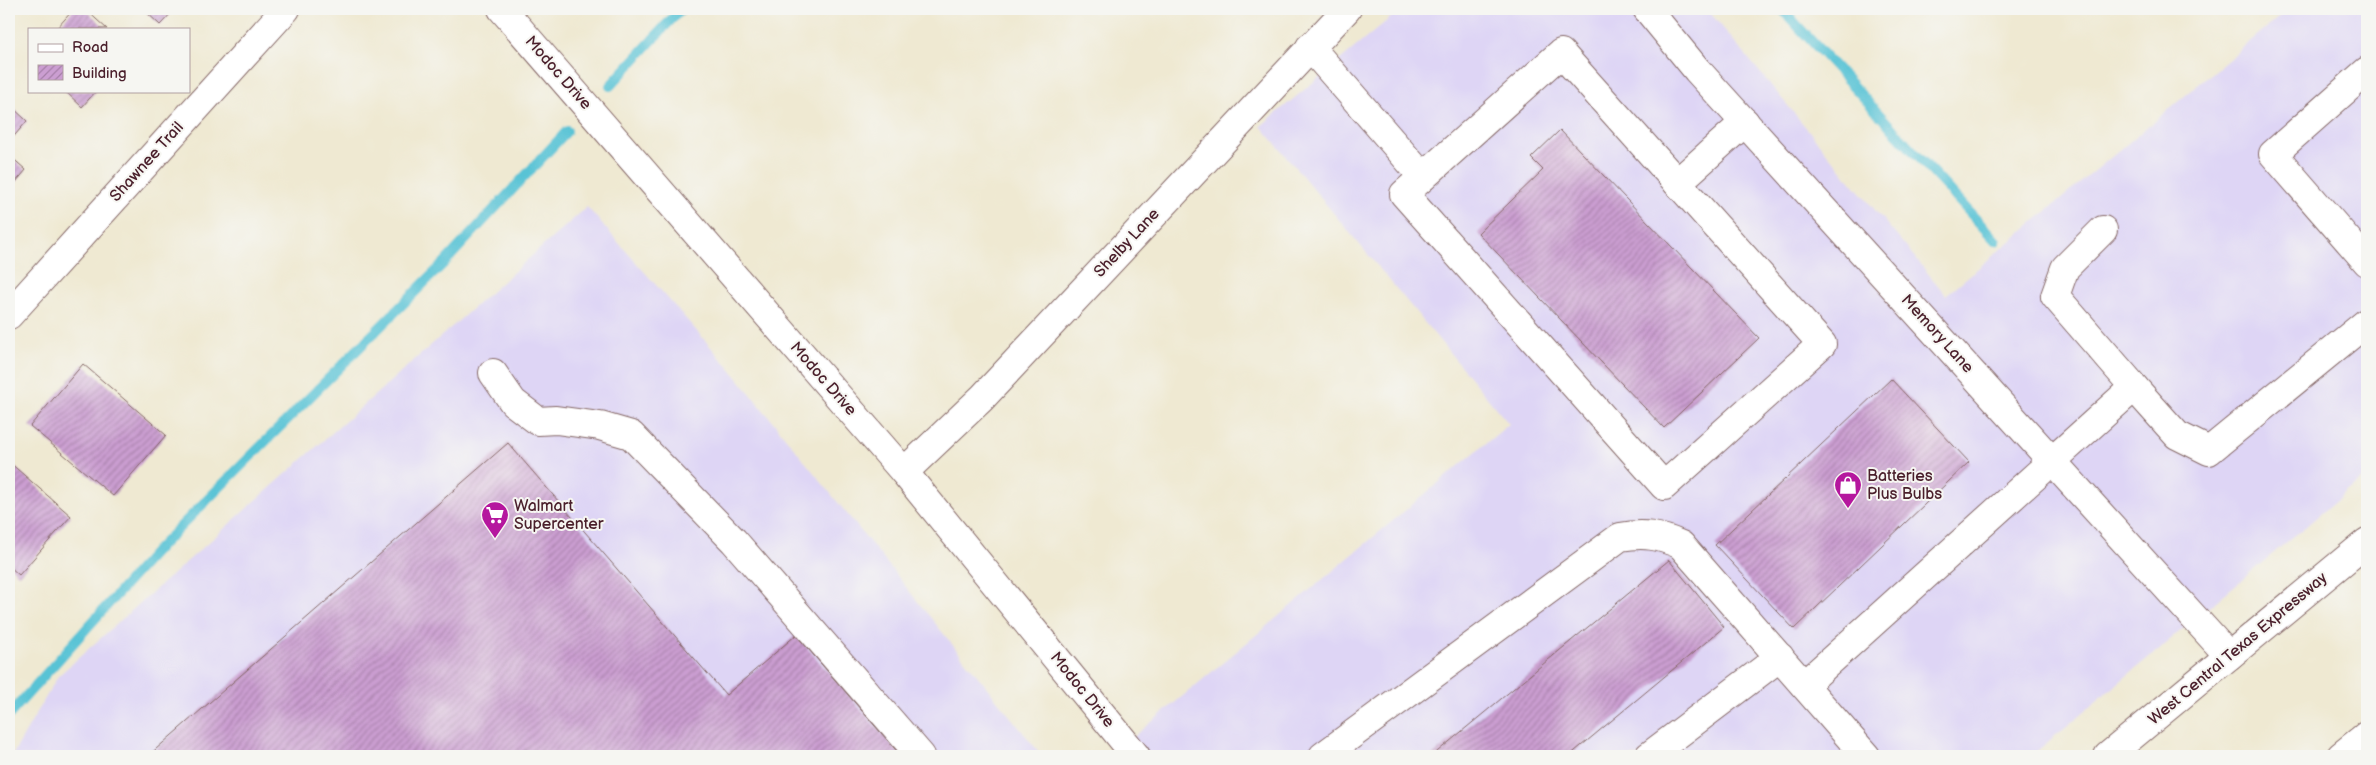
<svg xmlns="http://www.w3.org/2000/svg" width="2376" height="765" font-family="'Balsamiq Sans',sans-serif">
<defs>
<pattern id="building-hatch" width="6" height="6" patternUnits="userSpaceOnUse" patternTransform="scale(1.25)"><rect width="6" height="6" fill="#cb9ed1"/><path d="M-1 1l2-2M0 6l6-6M5 7l2-2" fill="none" stroke="#a780aa"/></pattern>
</defs>
<rect width="100%" height="100%" fill="#f6f6f2"/>
<filter id="ink" filterUnits="userSpaceOnUse"><feTurbulence type="fractalNoise" baseFrequency=".02" numOctaves="2"/><feDisplacementMap in="SourceGraphic" scale="10" xChannelSelector="R" yChannelSelector="G"/><feConvolveMatrix kernelMatrix="1 2 1 2 8 2 1 2 1" color-interpolation-filters="sRGB"/></filter>
<filter id="wash" filterUnits="userSpaceOnUse"><feTurbulence type="fractalNoise" baseFrequency=".0096" numOctaves="4" result="noise"/><feDisplacementMap in="SourceGraphic" scale="20" xChannelSelector="R" yChannelSelector="G"/><feGaussianBlur stdDeviation="1.12" result="paint"/><feColorMatrix in="noise" values="0 0 0 0 0 0 0 0 0 0 0 0 0 0 0 0 0 1.4 0 .05"/><feComposite in="paint" operator="in"/></filter>
<g filter="url(#wash)">
<rect width="100%" height="100%" fill="#efe9d2"/>
<g fill="#ded5f5">
<polygon points="1401,9 1707,9 1946,295 2289,9 2367,9 2367,475 2031,756 1111,756 1509,424 1261,126"/>
<polygon points="587,207 732,371 1042,756 12,756 58,676"/>
</g>
<g fill="none" stroke-linecap="round" stroke-linejoin="round">
<g stroke="#59c3d5" stroke-width="10">
<polyline points="1782,9 1996,241"/>
<polyline points="610,86 681,9"/>
<polyline points="9,715 155,552 446,261 567,131"/>
</g>
</g>
<g id="blocks">
<g fill="url(#building-hatch)">
<polygon points="74,9 85,9 107,29 56,29"/>
<polygon points="143,9 175,9 160,25"/>
<polygon points="65,91 96,91 82,107"/>
<polygon points="9,104 27,121 9,142"/>
<polygon points="1560,130 1759,338 1664,428 1478,233 1543,170 1531,158"/>
<polygon points="9,155 26,170 9,190"/>
<polygon points="83,364 166,435 113,496 30,426"/>
<polygon points="1891,379 1969,462 1794,629 1715,545"/>
<polygon points="508,443 726,695 796,635 901,756 148,756"/>
<polygon points="9,462 71,516 19,575 9,566"/>
<polygon points="1669,560 1724,627 1569,756 1432,756"/>
</g>
</g>
</g>
<g filter="url(#ink)">
<use href="#blocks" fill-opacity="0" stroke="#846665" stroke-width="1"/>
<g fill="none" stroke-linecap="round" stroke-linejoin="round">
<g stroke="#846665" stroke-width="30">
<g id="minor">
<polyline points="502,9 904,472 1136,756"/>
<polyline points="1647,9 1697,70 2229,656"/>
<polyline points="1310,47 1423,177"/>
<polygon points="1561,53 1822,344 1664,486 1404,194"/>
<polyline points="2367,71 2273,154 2367,262"/>
<polyline points="1677,183 1745,122"/>
<polyline points="2103,230 2065,268 2055,296 2134,387"/>
<polyline points="9,315 286,9"/>
<polyline points="493,373 513,402 538,421 556,420 600,426 631,435 734,541 921,756"/>
<polyline points="904,472 982,398 1347,9"/>
<polyline points="1804,685 2134,387 2177,435 2209,451 2367,322"/>
<path d="M 1323,756 L 1620,537 C 1644,533 1659,535 1681,545 L 1866,756"/>
<polyline points="1649,756 1780,657"/>
</g>
</g>
<g stroke="#846665" stroke-width="30">
<polyline id="major" points="2108,756 2367,542"/>
</g>
<g stroke="#846665" stroke-width="30">
<polyline id="highway" points="2341,756 2367,735"/>
</g>
<use href="#minor" stroke="#fff" stroke-width="28"/>
<use href="#major" stroke="#fff" stroke-width="28"/>
<use href="#highway" stroke="#fff" stroke-width="28"/>
</g>
</g>
<defs>
<g id="shop-pin" transform="scale(1.4375)"><path d="M0 17L-7.5 6A9.5 9.5 0 1 1 7.5 6Z" fill="#b5179e" stroke="#f6f6f2"/><path d="M-5-2.5h2.3a2.7 3.5 0 0 1 5.4 0H5L5.5 6h-11ZM-1.5-2.5h3a1.5 2.3 0 0 0-3 0Z" fill="#fff"/></g>
<g id="supermarket-pin" transform="scale(1.4375)"><path d="M0 17L-7.5 6A9.5 9.5 0 1 1 7.5 6Z" fill="#b5179e" stroke="#f6f6f2"/><path d="M-6-5.5h2.5l.6 2H6L4.5 2H-2.5L-4.4-4H-6ZM-1.5 3.2a1.3 1.3 0 1 0 .1 0ZM3 3.2a1.3 1.3 0 1 0 .1 0Z" fill="#fff"/></g>
</defs>
<g fill-rule="evenodd">
<use href="#shop-pin" x="1848" y="485"/>
<use href="#supermarket-pin" x="495" y="515"/>
</g>
<g text-anchor="middle" dominant-baseline="central" stroke-width="4" stroke-linejoin="round" paint-order="stroke">
<g font-size="16" fill="#4a1f2b" stroke="#f6f6f2">
<text transform="translate(558 73) rotate(49)">Modoc Drive</text>
<text transform="translate(147 162) rotate(-48)">Shawnee Trail</text>
<text transform="translate(1127 243) rotate(-47)">Shelby Lane</text>
<text transform="translate(1937 334) rotate(48)">Memory Lane</text>
<text transform="translate(823 379) rotate(49)">Modoc Drive</text>
<text transform="translate(2238 649) rotate(-40)">West Central Texas Expressway</text>
<text transform="translate(1082 690) rotate(51)">Modoc Drive</text>
</g>
<g font-size="16" fill="#4a1f2b" stroke="#f6f6f2" text-anchor="start">
<text x="1867" y="476">Batteries<tspan x="1867" dy="18">Plus Bulbs</tspan></text>
<text x="514" y="506">Walmart<tspan x="514" dy="18">Supercenter</tspan></text>
</g>
</g>
<rect width="2376" height="765" fill="none" stroke="#f6f6f2" stroke-width="30"/>
<rect x="28" y="28" width="162" height="65" fill="#f6f6f2" stroke="#b1a0a2"/>
<rect x="38" y="44" width="25" height="8" fill="#ffffff" stroke="#b1a0a2"/>
<text x="72" y="52" font-size="15" fill="#4a1f2b">Road</text>
<rect x="38" y="65" width="25" height="15" fill="url(#building-hatch)" stroke="#b1a0a2"/>
<text x="72" y="78" font-size="15" fill="#4a1f2b">Building</text>
</svg>
